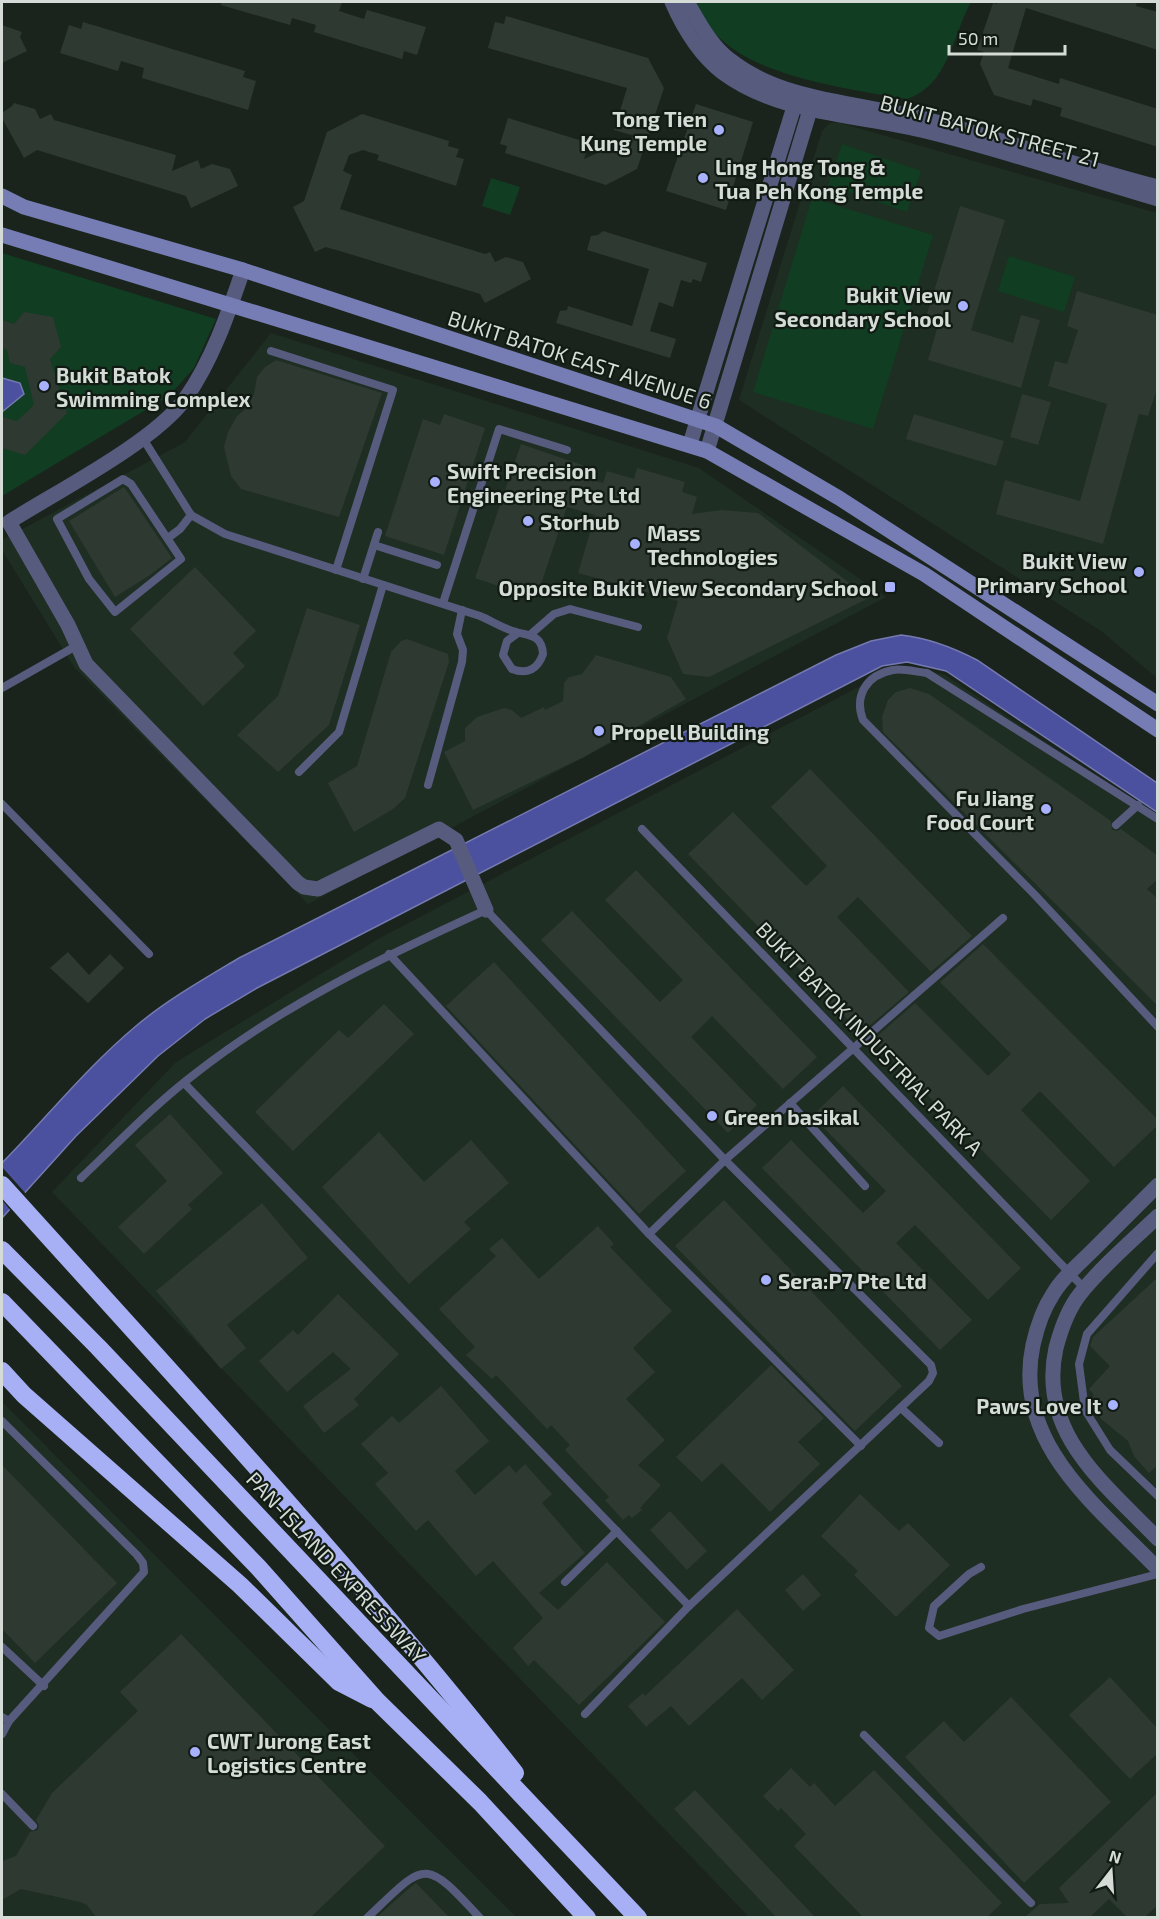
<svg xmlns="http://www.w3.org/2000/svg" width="1159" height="1919" font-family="'Exo 2',sans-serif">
<rect width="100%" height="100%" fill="#1a241d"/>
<g fill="#1e2e22">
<polygon points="830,123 840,123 1157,213 1157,678 1101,631 739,400 822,131"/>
<polygon points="271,333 699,468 886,597 308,904 74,667 2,550 2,540 185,442"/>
<polygon points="916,668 945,675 1157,817 1157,1917 749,1917 52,1192 176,1062 378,939 891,670"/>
<polygon points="2,1402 516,1917 2,1917"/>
</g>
<g fill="#113d22">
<path d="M 685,2 L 971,2 C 952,36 949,85 907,99 C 859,91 792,81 750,59 C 724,46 704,24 685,2 Z"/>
<polygon points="842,144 921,171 907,212 828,185"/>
<polygon points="491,178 520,187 510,215 482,206"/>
<polygon points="812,198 933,235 873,429 753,392"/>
<polygon points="2,253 216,319 194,368 169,396 2,496"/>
<polygon points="1009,256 1075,277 1064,312 998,291"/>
</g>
<g fill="#4c519f" stroke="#757ab0" stroke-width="1.5">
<polygon points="2,378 20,383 24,394 2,412"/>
<path d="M 901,635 C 929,638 952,647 977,660 L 1157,783 L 1157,812 L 946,671 L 907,662 L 882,666 L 257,988 L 205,1019 L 158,1056 L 76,1136 L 2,1218 L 2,1163 C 47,1117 87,1067 136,1026 C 167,1000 204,979 239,958 L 836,655 L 871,641 Z"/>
</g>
<polygon fill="#1a241d" points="2,1167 27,1195 11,1211 2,1200"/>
<g fill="#2e3931">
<polygon points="222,2 342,2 339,11 364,19 367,10 426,27 417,55 404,51 402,59 314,32 316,25 292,18 290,25 221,5"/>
<polygon points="998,2 1137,2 1136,6 1158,12 1158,50 1026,8 1008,68 1059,84 1060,78 1158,109 1158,147 1060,116 1062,108 1033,99 1031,106 994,95 980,64 984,52 977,50 993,3 997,4"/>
<polygon points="506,16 648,58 664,88 637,169 606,185 505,153 507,146 500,144 508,118 589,143 584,159 635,136 614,130 627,88 488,48 495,22 504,24"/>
<polygon points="83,22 245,71 243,77 256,81 248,110 142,78 144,68 121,61 118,71 60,53 69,25 81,29"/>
<polygon points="2,25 22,32 20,37 27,51 2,63"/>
<polygon points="14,103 35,109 40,119 51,114 54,120 176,155 172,171 198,160 201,169 212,164 230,169 238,186 191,208 186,196 37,150 24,158 2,118 2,113 12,106"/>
<polygon points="696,104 753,122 726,210 666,191"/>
<polygon points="362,114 449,141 448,146 459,149 456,157 464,159 456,186 377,160 379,155 363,150 349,155 343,171 352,175 340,209 485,254 490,252 495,262 506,257 523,262 531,279 485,303 480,294 353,255 326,247 315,252 293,207 304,201 327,132"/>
<polygon points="960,206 1005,220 971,330 1013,343 1021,315 1040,320 1021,388 928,360 940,318 927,314"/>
<polygon points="603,231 707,263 701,282 693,279 691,283 681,280 673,307 659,302 650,331 676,339 670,358 556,323 560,311 567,310 568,306 632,326 649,269 587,250 591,236 598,235"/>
<polygon points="1077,291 1158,315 1158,386 1148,416 1139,414 1103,544 996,514 1005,480 1080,501 1107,404 1048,386 1055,361 1067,364 1078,330 1067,326"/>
<polygon points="24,312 53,317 61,347 50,359 67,413 25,455 2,448 2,417 17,421 34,405 25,367 10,363 7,350 2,348 2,320 14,324"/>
<polygon points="276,360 382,393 339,517 241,489 231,476 224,447 228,432 237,416 248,407 254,394 257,377 265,367"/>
<polygon points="1022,394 1051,402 1038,445 1010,437"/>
<polygon points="444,414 485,428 444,555 385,536 423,419 440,425"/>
<polygon points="914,414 1004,441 996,466 906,439"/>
<polygon points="521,444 582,465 578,476 603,483 607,471 634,479 637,468 685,482 682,492 697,497 692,514 721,510 758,513 869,598 709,677 683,674 667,638 678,601 578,573 595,515 567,507 536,599 475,578"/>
<polygon points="124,487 172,558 150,575 115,597 69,521"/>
<polygon points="195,567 256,631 233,653 245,666 203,706 130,629"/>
<polygon points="307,608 360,625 329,725 278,772 237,735 278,696"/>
<polygon points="407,639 448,654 449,662 405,798 393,809 354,832 328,783 357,766 391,652 401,641"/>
<polygon points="596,655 671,677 686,699 584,757 473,810 444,752 465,741 465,728 477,717 504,708 512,710 521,718 544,707 545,710 563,701 564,683 569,677 582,674"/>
<polygon points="910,688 929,694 1111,821 1112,830 1117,831 1121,829 1158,856 1158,879 1147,889 1158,899 1158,1006 883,732 882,717 888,700 896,692"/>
<polygon points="810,769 972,936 931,972 858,897 837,917 909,992 861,1033 688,854 733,812 806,886 827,866 771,807"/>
<polygon points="636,870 817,1057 783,1089 712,1016 691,1037 757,1105 728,1133 541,940 572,911 660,1002 683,980 605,900"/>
<polygon points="983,944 1158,1120 1158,1125 1114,1167 1040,1091 1021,1110 1090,1181 1051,1220 873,1040 915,1003 988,1076 1011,1054 940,982"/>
<polygon points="68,952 89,975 110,954 124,968 88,1003 50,968"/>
<polygon points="494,962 686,1171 639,1214 446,1006"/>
<polygon points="384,1004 414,1034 293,1151 255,1112 339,1030 348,1038"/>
<polygon points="843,1086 1021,1268 988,1300 915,1225 896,1243 972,1320 940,1350 762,1168 791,1140 863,1213 886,1191 812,1116"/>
<polygon points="170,1114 223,1173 188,1205 192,1209 144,1254 118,1227 167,1181 135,1145"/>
<polygon points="379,1132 424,1182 471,1140 509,1183 464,1222 471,1229 409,1284 322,1187"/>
<polygon points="724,1200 902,1386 855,1431 675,1246"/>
<polygon points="262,1203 308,1258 227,1325 246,1348 221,1369 156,1291"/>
<polygon points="598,1226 614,1244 610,1247 672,1311 633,1348 655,1372 626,1399 665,1440 638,1465 661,1485 640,1508 642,1510 632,1518 629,1515 623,1520 605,1500 609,1497 565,1450 570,1445 551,1425 547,1429 496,1375 492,1379 466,1355 475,1347 439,1309 496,1256 489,1249 502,1238 539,1279"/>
<polygon points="1158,1277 1158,1465 1149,1473 1134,1456 1128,1441 1101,1419 1097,1410 1091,1406 1090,1399 1094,1395 1089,1389 1110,1366 1090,1346 1093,1337"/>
<polygon points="338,1294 399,1354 354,1399 359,1405 324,1433 303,1406 351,1369 333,1352 287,1392 259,1361 293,1330 298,1335"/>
<polygon points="771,1365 824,1418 798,1442 820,1464 770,1512 722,1463 702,1482 676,1457"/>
<polygon points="441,1386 489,1441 455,1471 475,1495 509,1465 516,1473 525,1464 552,1494 542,1503 585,1553 539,1593 558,1610 607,1562 665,1622 579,1705 534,1660 528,1666 513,1648 543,1618 493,1561 476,1576 428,1520 416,1531 375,1484 388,1473 361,1444 392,1416 399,1423"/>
<polygon points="2,1465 117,1583 35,1663 2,1629"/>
<polygon points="860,1494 899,1531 908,1523 950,1565 896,1617 854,1575 858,1571 821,1536"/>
<polygon points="670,1511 707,1551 687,1570 650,1530"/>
<polygon points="803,1574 821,1595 803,1611 785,1590"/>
<polygon points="737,1609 794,1670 762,1700 742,1678 689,1726 671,1706 646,1727 628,1706 643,1693 645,1696"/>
<polygon points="181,1634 385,1846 311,1917 96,1917 87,1905 80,1902 21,1889 2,1900 2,1861 16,1856 30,1832 38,1830 39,1825 36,1820 52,1793 138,1711 120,1692"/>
<polygon points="1110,1677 1158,1729 1158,1753 1130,1779 1069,1715"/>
<polygon points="1011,1697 1111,1802 1024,1883 905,1757 944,1721 964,1742"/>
<polygon points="791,1768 810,1787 814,1783 835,1806 874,1770 1002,1903 987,1917 863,1917 794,1846 806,1834 781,1808 778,1811 763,1796"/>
<polygon points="695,1790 815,1917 776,1917 674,1809"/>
<polygon points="1158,1792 1158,1905 1145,1917 1127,1917 1109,1899 1090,1917 1025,1917 1040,1904 1069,1903 1059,1888"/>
<polygon points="416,1883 449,1917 377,1917 406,1891"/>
</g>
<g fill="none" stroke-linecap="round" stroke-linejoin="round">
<g stroke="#575c7f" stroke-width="8">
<polyline points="271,351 393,390 336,570"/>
<path d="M 142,437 L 191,515 L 225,534 L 480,616 C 492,621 504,629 516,632 C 530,636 542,635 543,654 C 538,669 527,675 512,669 L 503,655 L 507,641 L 518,633"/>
<polygon points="123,479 131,484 181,559 115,612 89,579 57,519"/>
<polyline points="168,538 180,529 191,515"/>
<polyline points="374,545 437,565"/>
<polyline points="363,579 378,532"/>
<polyline points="443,603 499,429 567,450"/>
<polyline points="531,634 554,614 570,609 638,627"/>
<polyline points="2,688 76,646"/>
<polyline points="299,772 339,732 383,585"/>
<polyline points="428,785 462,662 463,650 457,634 462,610"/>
<polyline points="2,804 149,954"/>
<path d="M 1158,819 L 927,673 C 916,672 903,668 893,670 C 866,675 854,696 863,720 L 1034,894 L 1158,1027"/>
<polyline points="1116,825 1138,805"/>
<polyline points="642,829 1085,1289"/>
<polyline points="389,954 649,1234 861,1446"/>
<polyline points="184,1083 689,1606"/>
<polyline points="790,1103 865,1186"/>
<path d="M 81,1178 C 118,1143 155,1104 196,1073 C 284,1004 385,956 486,910 L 725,1160 L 931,1365 L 933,1373 L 929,1381 L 689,1606 L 585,1714"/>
<polyline points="649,1234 725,1160 1003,918"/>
<polyline points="1158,1253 1087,1334 1079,1364 1085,1410 1110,1450 1158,1496"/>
<polyline points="901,1408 939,1443"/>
<polyline points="2,1421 137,1555 143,1563 144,1572 9,1721 2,1734"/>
<polyline points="981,1567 969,1574 934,1606 929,1628 939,1636 1023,1609 1158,1574"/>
<polyline points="565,1582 617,1531"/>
<polyline points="2,1647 44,1686"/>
<polyline points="2,1717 9,1721"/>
<polyline points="864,1735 1031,1903"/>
<polyline points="2,1794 33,1826"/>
<path d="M 367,1918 C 426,1862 423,1856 480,1918"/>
</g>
<g stroke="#575c7f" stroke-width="15">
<path d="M 672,2 C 683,27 700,55 722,72 C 778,114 855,114 921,130 C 1001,149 1079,176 1158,199"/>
<path d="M 687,2 C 699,22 710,45 730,60 C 783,102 862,103 925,119 C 1003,139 1079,167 1158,187"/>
<path d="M 243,270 C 228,314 212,361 185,399 C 154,442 56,492 9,522 L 68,625 L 86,664 L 298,883 L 304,887 L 318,889 L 439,829 L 456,840 L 486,910"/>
<polyline points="690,444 797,97"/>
<polyline points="707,451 813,100"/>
<path d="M 1158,1185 C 1136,1207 1114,1229 1093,1250 C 1079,1264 1063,1277 1053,1294 C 1043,1309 1037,1327 1033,1345 C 1012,1443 1097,1506 1158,1569"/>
<path d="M 1158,1216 C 1132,1241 1102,1266 1080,1294 C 1068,1309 1061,1329 1056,1348 C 1037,1433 1105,1484 1158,1539"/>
</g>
<g stroke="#767db4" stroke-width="15">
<polyline points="2,196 24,207 243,270 716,426 839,498 1158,704"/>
<polyline points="2,235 707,451 924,574 1158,730"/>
</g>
<g stroke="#a7b0f5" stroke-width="18">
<path d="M 2,1185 C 176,1378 354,1569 515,1773"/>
<polyline points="2,1250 98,1347 638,1918"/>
<polyline points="2,1302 258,1567 377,1701 480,1802 587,1918"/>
<polyline points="2,1371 24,1395 240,1585 339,1682 372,1699"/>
</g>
</g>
<g fill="#a7b1fc" stroke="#111b13" stroke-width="2">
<circle cx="719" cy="130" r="6"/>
<circle cx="703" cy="178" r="6"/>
<circle cx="963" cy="306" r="6"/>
<circle cx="44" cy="386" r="6"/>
<circle cx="435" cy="482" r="6"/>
<circle cx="528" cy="521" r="6"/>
<circle cx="635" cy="544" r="6"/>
<circle cx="1139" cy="572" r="6"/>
<rect x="884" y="581" width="12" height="12" rx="3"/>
<circle cx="599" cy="731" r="6"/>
<circle cx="1046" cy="809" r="6"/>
<circle cx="712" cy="1116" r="6"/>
<circle cx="766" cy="1280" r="6"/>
<circle cx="1113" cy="1405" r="6"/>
<circle cx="195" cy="1752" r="6"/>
</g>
<g text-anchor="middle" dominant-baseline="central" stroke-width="4.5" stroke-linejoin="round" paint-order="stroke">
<g font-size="21" font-weight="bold" fill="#d5dbd6" stroke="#111b13" text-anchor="start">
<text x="707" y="118" text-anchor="end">Tong Tien<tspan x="707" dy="24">Kung Temple</tspan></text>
<text x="715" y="166">Ling Hong Tong &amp;<tspan x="715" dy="24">Tua Peh Kong Temple</tspan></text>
<text x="951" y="294" text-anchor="end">Bukit View<tspan x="951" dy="24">Secondary School</tspan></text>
<text x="56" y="374">Bukit Batok<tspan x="56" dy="24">Swimming Complex</tspan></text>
<text x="447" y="470">Swift Precision<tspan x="447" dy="24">Engineering Pte Ltd</tspan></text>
<text x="540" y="521">Storhub</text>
<text x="647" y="532">Mass<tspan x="647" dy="24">Technologies</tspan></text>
<text x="1127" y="560" text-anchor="end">Bukit View<tspan x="1127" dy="24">Primary School</tspan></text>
<text x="878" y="587" text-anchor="end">Opposite Bukit View Secondary School</text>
<text x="611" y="731">Propell Building</text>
<text x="1034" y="797" text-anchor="end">Fu Jiang<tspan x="1034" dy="24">Food Court</tspan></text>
<text x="724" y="1116">Green basikal</text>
<text x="778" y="1280">Sera:P7 Pte Ltd</text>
<text x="1101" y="1405" text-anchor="end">Paws Love It</text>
<text x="207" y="1740">CWT Jurong East<tspan x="207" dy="24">Logistics Centre</tspan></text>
</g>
<g font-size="21" fill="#d5dbd6" stroke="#111b13">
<text transform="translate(990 130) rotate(15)">BUKIT BATOK STREET 21</text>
<text transform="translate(580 359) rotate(18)">BUKIT BATOK EAST AVENUE 6</text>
<text transform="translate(870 1038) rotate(46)">BUKIT BATOK INDUSTRIAL PARK A</text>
<text transform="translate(337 1567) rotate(47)">PAN-ISLAND EXPRESSWAY</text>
</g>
</g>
<rect width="1159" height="1919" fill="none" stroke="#d5dbd6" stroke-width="6"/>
<g transform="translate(1111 1871) rotate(17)" stroke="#111b13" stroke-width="4.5" paint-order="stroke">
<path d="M0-4.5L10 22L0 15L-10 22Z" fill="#d5dbd6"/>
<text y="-9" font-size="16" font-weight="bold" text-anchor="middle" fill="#d5dbd6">N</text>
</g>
<path d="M949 45v9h116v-9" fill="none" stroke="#d5dbd6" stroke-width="3"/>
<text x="958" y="45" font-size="18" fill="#d5dbd6" stroke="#111b13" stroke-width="4.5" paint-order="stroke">50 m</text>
</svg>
